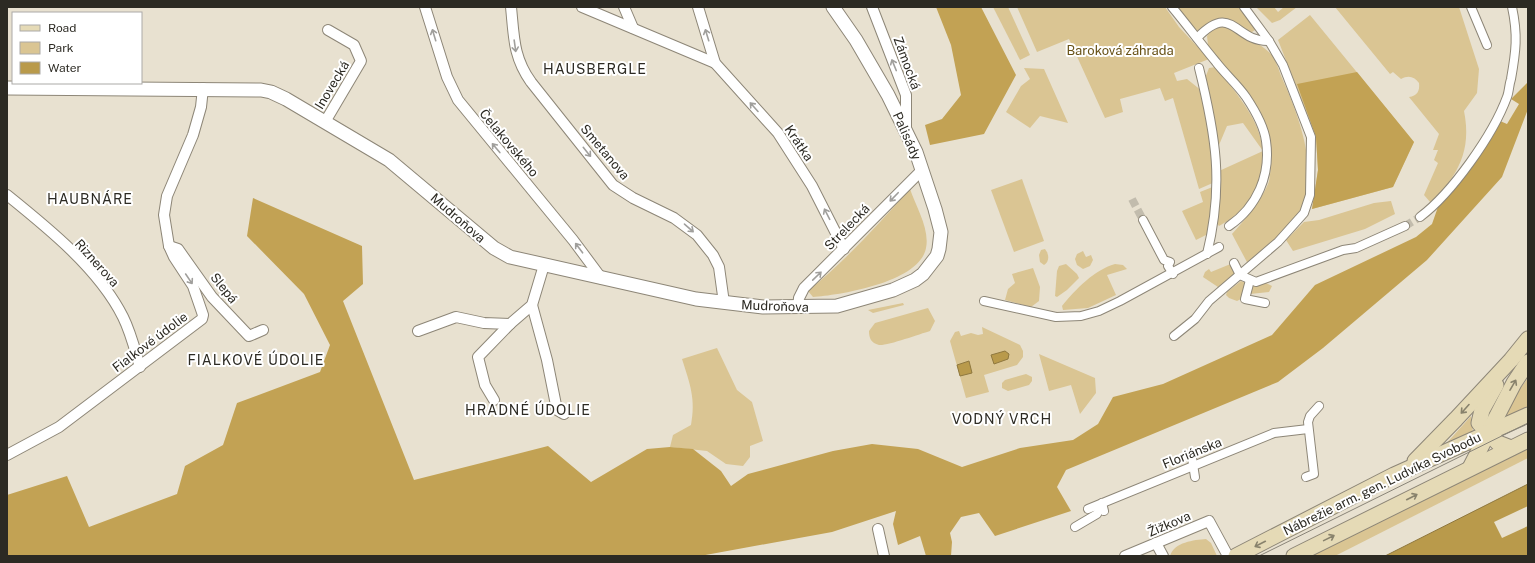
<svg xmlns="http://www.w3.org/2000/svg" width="1535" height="563" font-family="'Public Sans',sans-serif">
<rect width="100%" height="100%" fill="#e8e1d0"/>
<g fill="#dac593">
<polygon points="993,7 1008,7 1030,55 1020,60"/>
<polygon points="1017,7 1165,7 1179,27 1209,59 1174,73 1177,81 1187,79 1202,91 1208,118 1215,182 1199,189 1173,98 1165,101 1160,88 1120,99 1123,112 1105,118 1069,39 1037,52"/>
<polygon points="1175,7 1240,7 1255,30 1249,34 1231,22 1196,31"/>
<polygon points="1256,7 1274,7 1278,12 1284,7 1297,7 1280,20 1272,23"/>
<path d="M 1335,7 L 1459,7 L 1479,69 L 1477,93 L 1464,111 C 1472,151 1458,175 1431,203 L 1424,195 L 1438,163 L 1434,160 L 1438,150 L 1433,150 L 1439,134 L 1409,97 C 1417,96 1420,91 1419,83 C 1414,76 1408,75 1401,79 L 1393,72 L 1390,74 Z"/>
<polygon points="1310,15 1414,142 1393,187 1312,209 1318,170 1316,137 1278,40"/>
<path d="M 1230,26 C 1243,35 1259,43 1270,53 C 1276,59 1279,71 1282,78 C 1298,114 1318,165 1303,205 C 1295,228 1267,249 1248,264 L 1232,234 C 1244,221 1261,201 1268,184 C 1270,180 1270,172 1271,166 C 1276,117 1234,81 1208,45 L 1207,36 L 1214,27 Z"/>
<path d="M 1216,67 C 1229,84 1243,100 1253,119 C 1275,161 1260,205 1219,226 L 1216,222 L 1219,171 L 1263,151 L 1243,123 L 1227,126 L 1219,145 L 1217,145 L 1204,81 L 1209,68 Z"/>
<polygon points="1024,68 1044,69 1068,123 1040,116 1030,128 1006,112 1021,86 1030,79"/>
<polygon points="1022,179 1044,241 1014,252 991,190"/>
<polygon points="1215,186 1208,234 1196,240 1182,211 1203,202 1200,192"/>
<path d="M 910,189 C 916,207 930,229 926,248 C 920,282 841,295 813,297 L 808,291 C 844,262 878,225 910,189 Z"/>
<polygon points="1391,201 1395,214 1365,229 1293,251 1286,240 1304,222 1319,220 1374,203"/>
<path d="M 1045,249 C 1049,254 1050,261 1044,265 L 1040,262 L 1039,255 L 1041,250 Z"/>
<polygon points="1083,251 1086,257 1091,255 1093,260 1090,266 1083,269 1077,265 1075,259 1077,254"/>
<polygon points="1233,263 1238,272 1218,287 1203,277 1205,272 1209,269 1211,272"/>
<polygon points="1066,264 1077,274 1079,278 1067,290 1057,297 1055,296 1057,271 1059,266"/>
<path d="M 1115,264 L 1123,265 L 1127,269 L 1107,275 L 1116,295 L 1088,308 L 1063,310 L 1062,306 C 1076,289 1094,270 1115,264 Z"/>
<polygon points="1033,268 1040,287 1039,301 1031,307 1005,300 1008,289 1015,283 1012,274"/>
<polygon points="1241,281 1246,283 1241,299 1237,301 1229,298 1226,295 1227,292"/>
<polygon points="1266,283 1272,286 1269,292 1250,294 1251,284 1260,285"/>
<polygon points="903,303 904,305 873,313 868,310"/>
<path d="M 928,308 L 935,321 L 930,331 C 920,334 887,346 879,345 C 871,343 869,338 869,331 L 875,323 Z"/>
<polygon points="982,327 1020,345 1023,351 1023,357 1017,365 984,375 989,392 966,398 950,341 955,332 959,331 961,336 971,333 978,335 983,334"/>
<path d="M 717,348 L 737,390 L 752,402 L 763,441 L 750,446 L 750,457 L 743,466 L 726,464 L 707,451 L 670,447 L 673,435 L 691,425 C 696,399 690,384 682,359 Z"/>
<polygon points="1039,354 1095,378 1096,393 1080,414 1071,385 1049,391"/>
<polygon points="1026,374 1032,377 1032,381 1029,385 1008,391 1002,388 1002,383 1005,380"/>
<polygon points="1528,378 1528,408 1506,418 1502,416 1509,403"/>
<polygon points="1471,416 1473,432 1444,446"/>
<polygon points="1528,449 1528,458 1335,556 1309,556"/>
<path d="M 1206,539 L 1211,543 L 1217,556 L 1170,556 C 1174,542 1194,540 1206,539 Z"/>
</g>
<g fill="#c2a254">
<polygon points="936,7 981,7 1016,75 984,134 930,145 925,125 942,119 961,95 951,45"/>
<polygon points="1357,72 1414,142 1393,187 1312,209 1318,170 1316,137 1297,84"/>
<polygon points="1528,82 1528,109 1502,177 1427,260 1323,348 1278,382 1066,470 1057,487 1071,511 995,536 979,513 961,517 950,533 952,542 951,556 926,556 920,536 898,545 893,524 896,511 832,532 700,556 7,556 7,495 67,476 89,527 177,494 185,466 223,445 237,403 320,372 330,345 304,294 247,236 253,198 362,246 363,284 343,301 414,480 548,446 591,482 647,449 670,447 693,449 721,471 731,486 748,474 833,451 872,444 918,449 962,467 1020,448 1073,440 1098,424 1113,397 1163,384 1272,335 1315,285 1416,237 1432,224 1439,204 1466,174 1500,121 1507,124 1519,104 1511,99"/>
</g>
<g fill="#b99a4b" stroke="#8f783f">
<polygon points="1005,351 1009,354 1008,359 994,364 991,355"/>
<polygon points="969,361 972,373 960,376 957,365"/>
<polygon points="1528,484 1528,556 1385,556"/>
</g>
<polygon fill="#e8e1d0" points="1528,506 1528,526 1502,538 1494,522"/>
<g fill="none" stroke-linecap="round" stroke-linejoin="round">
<g stroke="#c2bcad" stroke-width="8" stroke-dasharray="8 4" stroke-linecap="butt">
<polyline points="1132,199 1143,220"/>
<polyline points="1405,226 1420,217"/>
</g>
<g stroke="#8d8677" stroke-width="10">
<g id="pedestrian">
<path d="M 1172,7 C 1187,25 1201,44 1216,62 C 1225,74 1237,84 1246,97 C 1254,109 1264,126 1266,141 C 1271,175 1257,207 1229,226"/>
<polyline points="1471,7 1487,45"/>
<path d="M 1197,38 C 1233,1 1234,42 1269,41"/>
<path d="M 1199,68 C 1216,136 1224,185 1207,254"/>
<path d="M 1420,217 C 1452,193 1493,135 1507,97 C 1509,92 1509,85 1511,79 C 1516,51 1518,35 1512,7"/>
<polyline points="1143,220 1164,260 1170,262 1168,266 1173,274"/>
<polyline points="1234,263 1240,275 1256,282 1343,250 1356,248 1405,226"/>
<polyline points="1250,280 1245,299 1265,303"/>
<polyline points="984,301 1056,317 1081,316 1099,311 1120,301 1219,247"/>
<polyline points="1174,336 1195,319 1209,301 1278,242 1304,213 1310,195 1311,137 1283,65 1269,41 1244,7"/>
<polyline points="1192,458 1195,477"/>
<polyline points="1306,477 1314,474 1308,422 1310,416 1319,406"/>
<polyline points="1088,509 1274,433 1308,429"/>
<polyline points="1075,527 1097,514 1102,503 1104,511"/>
</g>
</g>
<g stroke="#8d8677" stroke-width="12">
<g id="minor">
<polyline points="425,7 447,77 458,100 573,240 602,279"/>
<path d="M 511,7 C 514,36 513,57 531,82 L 613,185 L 633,198 L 674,218 L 697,235 L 713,255 L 719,267 L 724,303"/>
<polyline points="582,7 715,63"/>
<polyline points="624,7 633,28"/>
<polyline points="698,7 715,63 778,133 812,186 844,249"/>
<polyline points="872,7 906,95 906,130"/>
<polyline points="325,122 361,61 354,45 328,30"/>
<path d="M 7,195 C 48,228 99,269 123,317 C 131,333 135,350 140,367"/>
<polyline points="169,246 178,249 212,297 249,336 263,330"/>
<polyline points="532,305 547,360 557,410 564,414"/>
<polyline points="798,307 799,298 804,288 922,170"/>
<polyline points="418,331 456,317 484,323 510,324"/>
<polyline points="494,400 485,385 478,357 510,324 532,305 544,265"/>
<polyline points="7,455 59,427 202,319 203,315 193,286 174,257 169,246 164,215 167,196 193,135 201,107 203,88"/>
<polyline points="878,529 884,556"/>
<polyline points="1156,543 1163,556"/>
<polyline points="1125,556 1209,521 1228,556"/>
</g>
</g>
<g stroke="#8d8677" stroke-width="15">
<polyline id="tertiary" points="7,88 261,90 271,92 286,99 389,160 494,248 510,257 696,299 763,307 837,306 893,290 915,280 923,274 937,256 939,249 941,232 935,209 916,152 888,95 856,40 833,7"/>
</g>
<g stroke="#8d8677" stroke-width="17">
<g id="secondary">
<polyline points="1496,385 1482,410 1479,423 1498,443 1511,448"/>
<polyline points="1415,461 1456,419 1511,360 1528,339"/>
<polyline points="1470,468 1514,383 1528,362"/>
<polyline points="1236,556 1394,475 1528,415"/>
<polyline points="1294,556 1528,440"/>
</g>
</g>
<use href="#pedestrian" stroke="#fff" stroke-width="8"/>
<use href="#minor" stroke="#fff" stroke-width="10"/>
<use href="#tertiary" stroke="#fff" stroke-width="13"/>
<use href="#secondary" stroke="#e5dab6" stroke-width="15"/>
<polyline stroke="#898478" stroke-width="1" points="1259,556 1528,423"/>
</g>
<defs><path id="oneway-shaft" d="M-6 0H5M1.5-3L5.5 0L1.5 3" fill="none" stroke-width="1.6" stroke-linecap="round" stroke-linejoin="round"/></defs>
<g stroke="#a09f9c">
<use href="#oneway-shaft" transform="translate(434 35) rotate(-107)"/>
<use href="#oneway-shaft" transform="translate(707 35) rotate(-107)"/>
<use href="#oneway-shaft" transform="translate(515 46) rotate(82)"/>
<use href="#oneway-shaft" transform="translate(894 65) rotate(-112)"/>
<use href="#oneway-shaft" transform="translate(754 107) rotate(-132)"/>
<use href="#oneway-shaft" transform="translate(496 148) rotate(-130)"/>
<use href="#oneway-shaft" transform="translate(587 152) rotate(51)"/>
<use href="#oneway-shaft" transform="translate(894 197) rotate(134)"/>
<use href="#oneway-shaft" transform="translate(827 214) rotate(-117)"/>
<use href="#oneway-shaft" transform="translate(689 228) rotate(41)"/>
<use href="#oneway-shaft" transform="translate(579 248) rotate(-127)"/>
<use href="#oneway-shaft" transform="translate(817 276) rotate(-44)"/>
<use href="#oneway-shaft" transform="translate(189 279) rotate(56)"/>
</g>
<g stroke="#88826c">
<use href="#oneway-shaft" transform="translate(1513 385) rotate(-60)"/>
<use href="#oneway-shaft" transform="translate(1465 409) rotate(132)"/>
<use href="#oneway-shaft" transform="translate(1412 497) rotate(-27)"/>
<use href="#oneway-shaft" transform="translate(1329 538) rotate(-26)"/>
<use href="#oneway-shaft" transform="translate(1260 544) rotate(153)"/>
</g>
<g text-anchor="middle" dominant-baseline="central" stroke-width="4" stroke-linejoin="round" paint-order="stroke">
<g font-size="13" fill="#675116" stroke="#fff">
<text x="1120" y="50">Baroková záhrada</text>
</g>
<g font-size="13" fill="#2c2a23" stroke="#fff">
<text transform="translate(907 63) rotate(70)">Zámocká</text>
<text transform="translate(332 85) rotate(-59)">Inovecká</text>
<text transform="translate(907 136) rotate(66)">Palisády</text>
<text transform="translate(509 143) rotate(50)">Čelakovského</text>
<text transform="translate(799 143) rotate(56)">Krátka</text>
<text transform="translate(605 152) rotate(50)">Smetanova</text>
<text transform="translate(458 218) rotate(41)">Mudroňova</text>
<text transform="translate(847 227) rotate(-46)">Strelecká</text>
<text transform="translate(97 263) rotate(48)">Riznerova</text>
<text transform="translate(224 288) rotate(51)">Slepá</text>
<text transform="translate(775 306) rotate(2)">Mudroňova</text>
<text transform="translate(150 342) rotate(-37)">Fialkové údolie</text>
<text transform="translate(1192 453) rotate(-22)">Floriánska</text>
<text transform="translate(1382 484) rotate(-26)">Nábrežie arm. gen. Ludvíka Svobodu</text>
<text transform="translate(1169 524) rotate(-23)">Žižkova</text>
</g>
<g font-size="14" letter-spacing="1" fill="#2c2a23" stroke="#fff">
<text x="595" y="69">HAUSBERGLE</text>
<text x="90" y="199">HAUBNÁRE</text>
<text x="256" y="360">FIALKOVÉ ÚDOLIE</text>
<text x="528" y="410">HRADNÉ ÚDOLIE</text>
<text x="1002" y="419">VODNÝ VRCH</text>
</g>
</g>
<rect width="1535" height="563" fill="none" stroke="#2c2a23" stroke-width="16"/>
<rect x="12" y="12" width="130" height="72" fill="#ffffff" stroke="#abaaa7"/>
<rect x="20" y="25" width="20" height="6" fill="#e5dab6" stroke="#abaaa7"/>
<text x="48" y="32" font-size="12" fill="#2c2a23">Road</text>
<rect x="20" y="42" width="20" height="12" fill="#dac593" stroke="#abaaa7"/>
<text x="48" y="52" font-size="12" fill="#2c2a23">Park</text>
<rect x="20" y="62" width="20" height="12" fill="#b99a4b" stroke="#abaaa7"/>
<text x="48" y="72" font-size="12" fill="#2c2a23">Water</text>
</svg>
